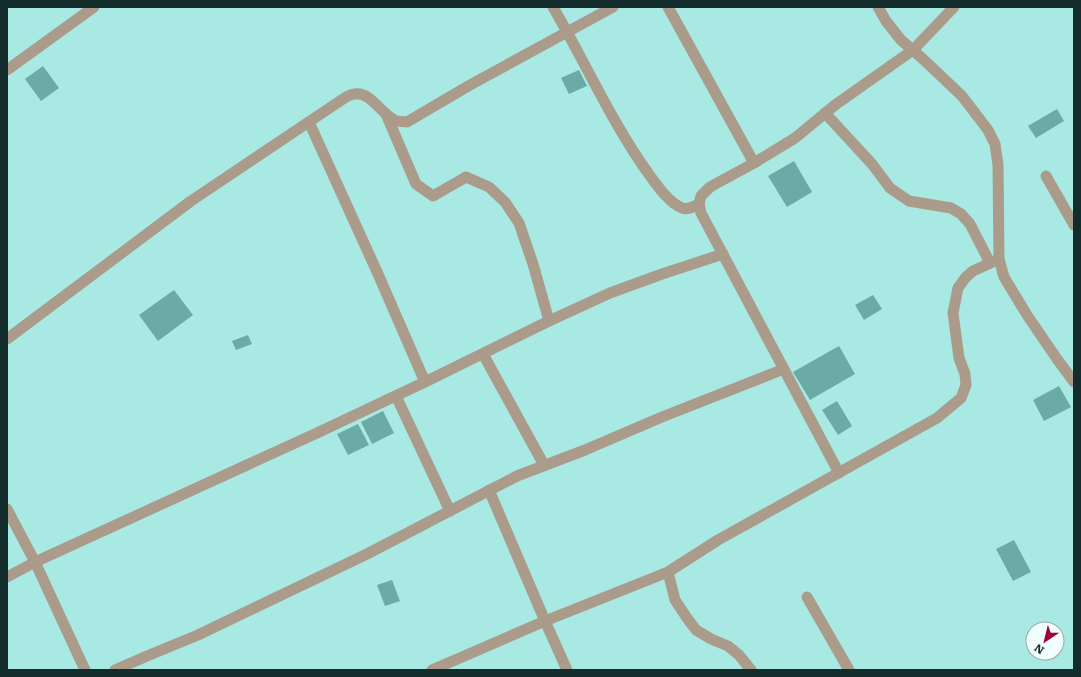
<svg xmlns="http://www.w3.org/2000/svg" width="1081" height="677" font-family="Literata,serif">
<rect width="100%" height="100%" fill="#a8e9e3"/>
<g fill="#6baba6">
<polygon points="43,66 59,88 41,101 25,79"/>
<polygon points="579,70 587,86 569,94 561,78"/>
<polygon points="1057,109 1064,121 1036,138 1028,126"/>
<polygon points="794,161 812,192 787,207 768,176"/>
<polygon points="174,290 193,315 158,341 139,315"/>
<polygon points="873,295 882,309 864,320 855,305"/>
<polygon points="248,335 252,344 236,350 232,341"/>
<polygon points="839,346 855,374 810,400 793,372"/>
<polygon points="1059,386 1071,407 1044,421 1033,400"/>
<polygon points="837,401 852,426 838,435 822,410"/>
<polygon points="383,411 394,433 372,444 361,422"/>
<polygon points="358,424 369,445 348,455 337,434"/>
<polygon points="1014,540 1031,572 1013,581 996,549"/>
<polygon points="392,580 400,601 385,606 377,585"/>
</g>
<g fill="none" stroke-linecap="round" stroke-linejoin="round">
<g stroke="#ab9b8b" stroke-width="11">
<path d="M 553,7 C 585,62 611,121 648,173 C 657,185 668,202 682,208 C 688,210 693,207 699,204"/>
<polyline points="668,7 754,163"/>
<polyline points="878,7 886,21 901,40 923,59 962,96 988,130 995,144 998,165 999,259 1004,277 1027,315 1057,359 1074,382"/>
<polyline points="7,70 94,7"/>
<polyline points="825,113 872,164 890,188 909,201 951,208 961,214 970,224 990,263"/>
<polyline points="386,114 416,184 433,196 466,177 489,187 505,202 519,223 533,264 549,321"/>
<polyline points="309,122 378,274 425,382"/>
<polyline points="1046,176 1074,225"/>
<path d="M 7,339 L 191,201 L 343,99 C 346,97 351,94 355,94 C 371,91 383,117 397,121 C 400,122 404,121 407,122 L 470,85 L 613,7"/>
<polyline points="483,354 544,465"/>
<polyline points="396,396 450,511"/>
<polyline points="839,473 701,213 699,204 701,196 710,187 754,163 795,138 835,105 913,50 954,7"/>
<polyline points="489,490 545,621 567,670"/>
<polyline points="7,509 35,562 85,670"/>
<polyline points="668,572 675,600 687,618 696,630 711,639 728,646 739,655 751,670"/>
<polyline points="7,577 35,562 317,433 425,382 549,321 610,293 662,274 723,254"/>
<polyline points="807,597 849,670"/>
<polyline points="115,670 147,656 198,635 367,554 517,476 585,450 662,417 784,369"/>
<polyline points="432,670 545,621 668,572 718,540 937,418 961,398 966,385 965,374 959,358 953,313 958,288 966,277 973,271 999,259"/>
</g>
</g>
<rect width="1081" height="677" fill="none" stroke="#122d2b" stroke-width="16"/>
<g transform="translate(1045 641) rotate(215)"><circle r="19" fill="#f2fefd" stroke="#98aaa9"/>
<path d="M0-3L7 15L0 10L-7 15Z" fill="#a00240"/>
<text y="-6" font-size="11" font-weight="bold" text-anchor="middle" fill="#122d2b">N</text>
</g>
</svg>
